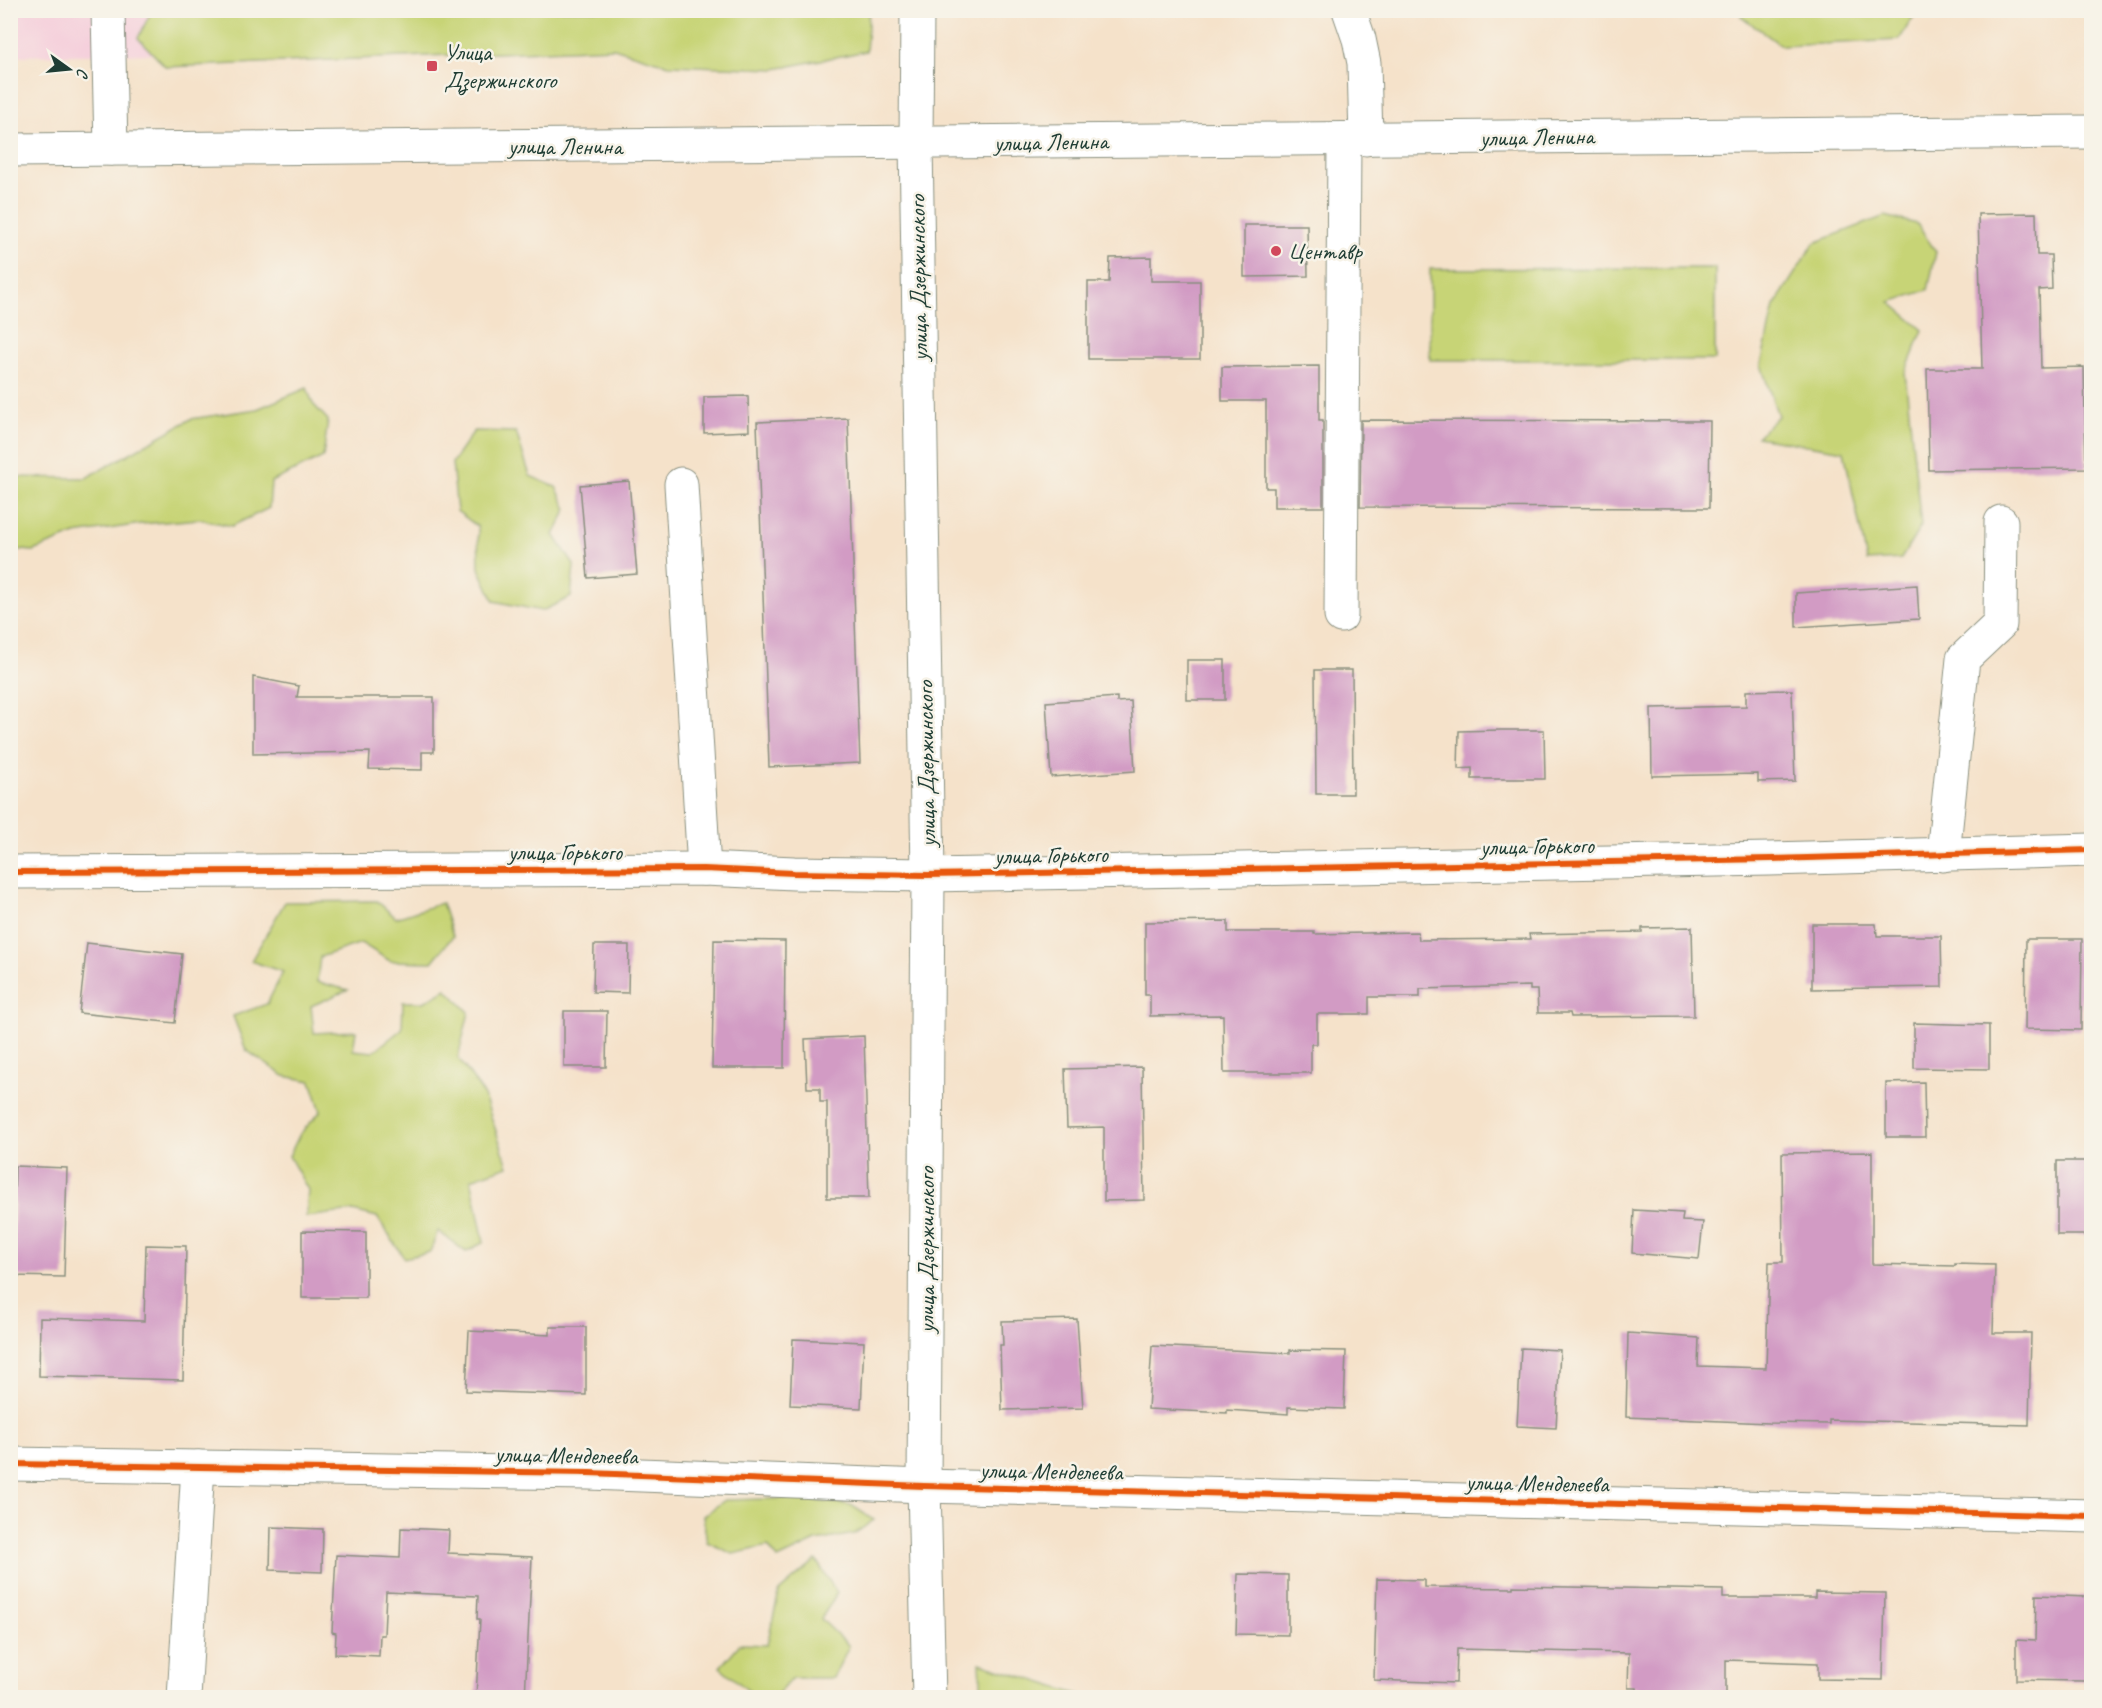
<svg xmlns="http://www.w3.org/2000/svg" width="2102" height="1708" font-family="Caveat,sans-serif">
<rect width="100%" height="100%" fill="#f7f3e8"/>
<filter id="ink" filterUnits="userSpaceOnUse"><feTurbulence type="fractalNoise" baseFrequency=".0167" numOctaves="2"/><feDisplacementMap in="SourceGraphic" scale="12" xChannelSelector="R" yChannelSelector="G"/><feConvolveMatrix kernelMatrix="1 2 1 2 8 2 1 2 1" color-interpolation-filters="sRGB"/></filter>
<filter id="wash" filterUnits="userSpaceOnUse"><feTurbulence type="fractalNoise" baseFrequency=".008" numOctaves="4" result="noise"/><feDisplacementMap in="SourceGraphic" scale="24" xChannelSelector="R" yChannelSelector="G"/><feGaussianBlur stdDeviation="1.35" result="paint"/><feColorMatrix in="noise" values="0 0 0 0 0 0 0 0 0 0 0 0 0 0 0 0 0 1.4 0 .05"/><feComposite in="paint" operator="in"/></filter>
<g filter="url(#wash)">
<rect width="100%" height="100%" fill="#f5e2ca"/>
<polygon fill="#f5cfdb" points="10,11 614,11 614,48 11,56"/>
<g fill="#c7d476" stroke="#738855" stroke-width="1.5">
<polygon points="152,10 869,10 869,11 866,51 775,69 669,65 614,48 166,67 138,38"/>
<polygon points="1741,11 1741,10 1917,11 1899,40 1782,46 1741,16"/>
<polygon points="1885,216 1917,224 1936,252 1928,290 1890,302 1923,330 1905,373 1921,526 1901,559 1867,561 1844,451 1757,437 1778,416 1761,365 1774,306 1814,243"/>
<polygon points="1715,268 1715,360 1430,360 1430,269"/>
<polygon points="307,388 313,404 328,420 323,457 271,482 269,508 232,526 199,519 141,524 75,534 33,551 11,549 11,477 86,478 191,419 257,409"/>
<polygon points="474,431 516,432 530,476 556,487 567,509 554,535 574,565 571,597 542,611 494,601 479,568 478,527 457,511 452,463"/>
<polygon points="377,901 396,918 442,903 453,936 432,962 390,961 361,943 320,957 317,982 348,990 311,1006 314,1033 356,1031 353,1050 373,1052 402,1029 403,1002 424,1002 446,989 469,1012 458,1058 483,1093 508,1166 471,1179 484,1242 466,1252 438,1231 430,1252 404,1258 377,1217 353,1211 306,1217 308,1190 289,1156 300,1134 321,1111 311,1081 284,1076 246,1050 233,1016 267,1004 283,972 251,961 285,902"/>
<polygon points="796,1498 851,1505 874,1520 854,1534 816,1541 778,1559 768,1546 733,1554 707,1542 703,1516 725,1500"/>
<polygon points="816,1560 837,1593 821,1619 849,1646 833,1678 792,1678 775,1697 756,1697 720,1667 740,1644 767,1645 779,1592"/>
<polygon points="980,1663 1083,1696 1084,1697 982,1697"/>
</g>
<g id="blocks">
<g fill="#d29bc4">
<polygon points="2036,213 2037,255 2051,255 2052,289 2039,290 2041,368 2084,367 2086,468 1929,470 1927,369 1982,369 1978,214"/>
<polygon points="1244,225 1307,225 1308,276 1244,277"/>
<polygon points="1151,257 1151,281 1200,281 1200,359 1088,359 1088,282 1109,282 1110,258"/>
<polygon points="1319,366 1319,420 1323,420 1323,507 1274,507 1274,488 1266,488 1266,401 1222,401 1222,367"/>
<polygon points="748,396 749,431 704,433 704,397"/>
<polygon points="848,418 860,763 769,767 757,422"/>
<polygon points="1361,420 1710,421 1709,508 1360,507"/>
<polygon points="629,481 637,574 588,578 580,485"/>
<polygon points="1917,585 1919,619 1796,627 1796,593"/>
<rect x="1187" y="660" width="38" height="40"/>
<polygon points="1315,670 1352,670 1353,794 1316,794"/>
<polygon points="253,677 299,686 297,697 434,697 434,752 422,752 422,770 369,769 370,752 253,754"/>
<polygon points="1792,690 1795,781 1758,782 1758,774 1652,776 1651,708 1746,706 1746,691"/>
<polygon points="1117,697 1117,702 1131,701 1135,771 1051,777 1046,702"/>
<polygon points="1501,730 1544,730 1545,779 1472,779 1472,768 1458,769 1459,731"/>
<polygon points="1228,921 1228,932 1314,932 1314,934 1418,932 1419,940 1530,939 1529,934 1642,932 1642,928 1692,927 1694,1016 1571,1017 1570,1013 1538,1013 1537,990 1530,990 1530,986 1420,989 1420,997 1369,997 1369,1014 1317,1014 1317,1044 1311,1044 1311,1073 1224,1073 1223,1015 1150,1016 1150,995 1145,995 1145,922"/>
<polygon points="1812,924 1876,924 1877,936 1941,936 1942,987 1812,989"/>
<polygon points="2026,939 2082,939 2081,1030 2025,1029"/>
<polygon points="714,940 785,941 784,1068 712,1068"/>
<polygon points="87,943 182,954 175,1023 79,1013"/>
<polygon points="594,945 629,945 628,993 593,992"/>
<polygon points="564,1011 607,1011 606,1067 564,1067"/>
<polygon points="1914,1023 1989,1025 1989,1069 1914,1068"/>
<polygon points="864,1036 869,1198 827,1198 827,1102 820,1102 820,1088 807,1088 805,1039"/>
<polygon points="1142,1067 1144,1200 1104,1201 1104,1127 1067,1128 1065,1069"/>
<polygon points="1924,1082 1925,1137 1886,1137 1886,1083"/>
<polygon points="1872,1152 1872,1264 1955,1266 1955,1264 1995,1265 1993,1333 2031,1333 2029,1425 1829,1420 1829,1424 1769,1423 1626,1417 1628,1333 1699,1338 1698,1366 1766,1368 1769,1262 1783,1262 1782,1153"/>
<rect x="2057" y="1161" width="34" height="74"/>
<polygon points="15,1166 67,1168 64,1277 10,1276 10,1241 13,1241"/>
<polygon points="1634,1210 1683,1213 1682,1221 1703,1222 1699,1259 1632,1253"/>
<polygon points="302,1231 366,1232 366,1298 302,1298"/>
<polygon points="146,1245 186,1246 183,1380 39,1376 40,1318 144,1321"/>
<polygon points="1077,1319 1083,1408 1002,1410 1000,1345 1003,1345 1002,1321"/>
<polygon points="550,1327 586,1327 586,1395 466,1391 469,1331 550,1335"/>
<polygon points="793,1339 864,1342 861,1408 790,1405"/>
<polygon points="1152,1346 1290,1353 1290,1350 1346,1351 1344,1409 1288,1407 1288,1414 1227,1410 1227,1413 1148,1409"/>
<polygon points="1521,1348 1560,1350 1556,1428 1517,1426"/>
<polygon points="271,1527 323,1529 322,1572 270,1570"/>
<polygon points="401,1528 449,1530 448,1553 532,1557 525,1698 476,1698 480,1619 477,1619 478,1596 386,1592 384,1635 380,1635 379,1656 335,1654 336,1633 332,1632 336,1555 400,1558"/>
<polygon points="1238,1574 1288,1575 1288,1635 1236,1634"/>
<polygon points="1377,1579 1424,1580 1424,1587 1513,1588 1513,1586 1723,1590 1723,1598 1815,1598 1815,1592 1885,1593 1883,1680 1818,1679 1818,1663 1726,1660 1726,1698 1637,1698 1637,1688 1628,1688 1629,1653 1457,1649 1456,1683 1374,1680"/>
<polygon points="2036,1595 2087,1597 2086,1681 2016,1680 2016,1640 2035,1641"/>
</g>
</g>
</g>
<g filter="url(#ink)">
<use href="#blocks" fill-opacity="0" stroke="#8a907f" stroke-width="1.5"/>
<g fill="none" stroke-linecap="round" stroke-linejoin="round">
<g stroke="#8a907f" stroke-width="35">
<g id="minor">
<polyline points="108,10 111,149"/>
<polyline points="1349,10 1359,39 1364,63 1366,139"/>
<polyline points="681,484 704,869"/>
<polyline points="1341,616 1344,139"/>
<polyline points="1943,855 1963,659 2000,624 2001,522"/>
<polyline points="10,872 704,869 794,873 928,875 1770,859 2092,850"/>
<polyline points="10,1464 589,1473 924,1486 2092,1516"/>
<polyline points="184,1698 198,1467"/>
</g>
</g>
<g stroke="#8a907f" stroke-width="35">
<g id="major">
<polyline points="917,10 916,143 928,875 924,1486 929,1698"/>
<polyline points="10,150 2092,132"/>
</g>
</g>
<use href="#minor" stroke="#fff" stroke-width="33"/>
<use href="#major" stroke="#fff" stroke-width="33"/>
<g stroke="#f7f3e8" stroke-width="10">
<g id="cycleway">
<polyline points="10,872 704,869 794,873 928,875 1770,859 2092,850"/>
<polyline points="10,1464 589,1473 924,1486 2092,1516"/>
</g>
</g>
<use href="#cycleway" stroke="#e8590c" stroke-width="6"/>
</g>
</g>
<g fill="#d1495b" stroke="#f7f3e8" stroke-width="2">
<rect x="426" y="60" width="12" height="12" rx="3"/>
<circle cx="1276" cy="251" r="6"/>
</g>
<g text-anchor="middle" dominant-baseline="central" stroke-width="5" stroke-linejoin="round" paint-order="stroke">
<g font-size="24" fill="#1f3d34" stroke="#f7f3e8" text-anchor="start">
<text x="444" y="52">Улица<tspan x="444" dy="28">Дзержинского</tspan></text>
<text x="1288" y="251">Центавр</text>
</g>
<g font-size="24" fill="#1f3d34" stroke="#f7f3e8">
<text transform="translate(1537 137) rotate(-1)">улица Ленина</text>
<text transform="translate(1051 142) rotate(-1)">улица Ленина</text>
<text x="565" y="146">улица Ленина</text>
<text transform="translate(918 278) rotate(-91)">улица Дзержинского</text>
<text transform="translate(926 764) rotate(-91)">улица Дзержинского</text>
<text transform="translate(1537 846) rotate(-1)">улица Горького</text>
<text x="565" y="852">улица Горького</text>
<text transform="translate(1051 855) rotate(-1)">улица Горького</text>
<text transform="translate(926 1250) rotate(-90)">улица Дзержинского</text>
<text transform="translate(566 1455) rotate(1)">улица Менделеева</text>
<text transform="translate(1051 1471) rotate(1)">улица Менделеева</text>
<text transform="translate(1537 1483) rotate(1)">улица Менделеева</text>
</g>
</g>
<rect width="2102" height="1708" fill="none" stroke="#f7f3e8" stroke-width="36"/>
<g transform="translate(69 69) rotate(105)" stroke="#f7f3e8" stroke-width="4.5" paint-order="stroke">
<path d="M0-4.5L10 22L0 15L-10 22Z" fill="#1f3d34"/>
<text y="-9" font-size="16" font-weight="bold" text-anchor="middle" fill="#1f3d34">С</text>
</g>
</svg>
